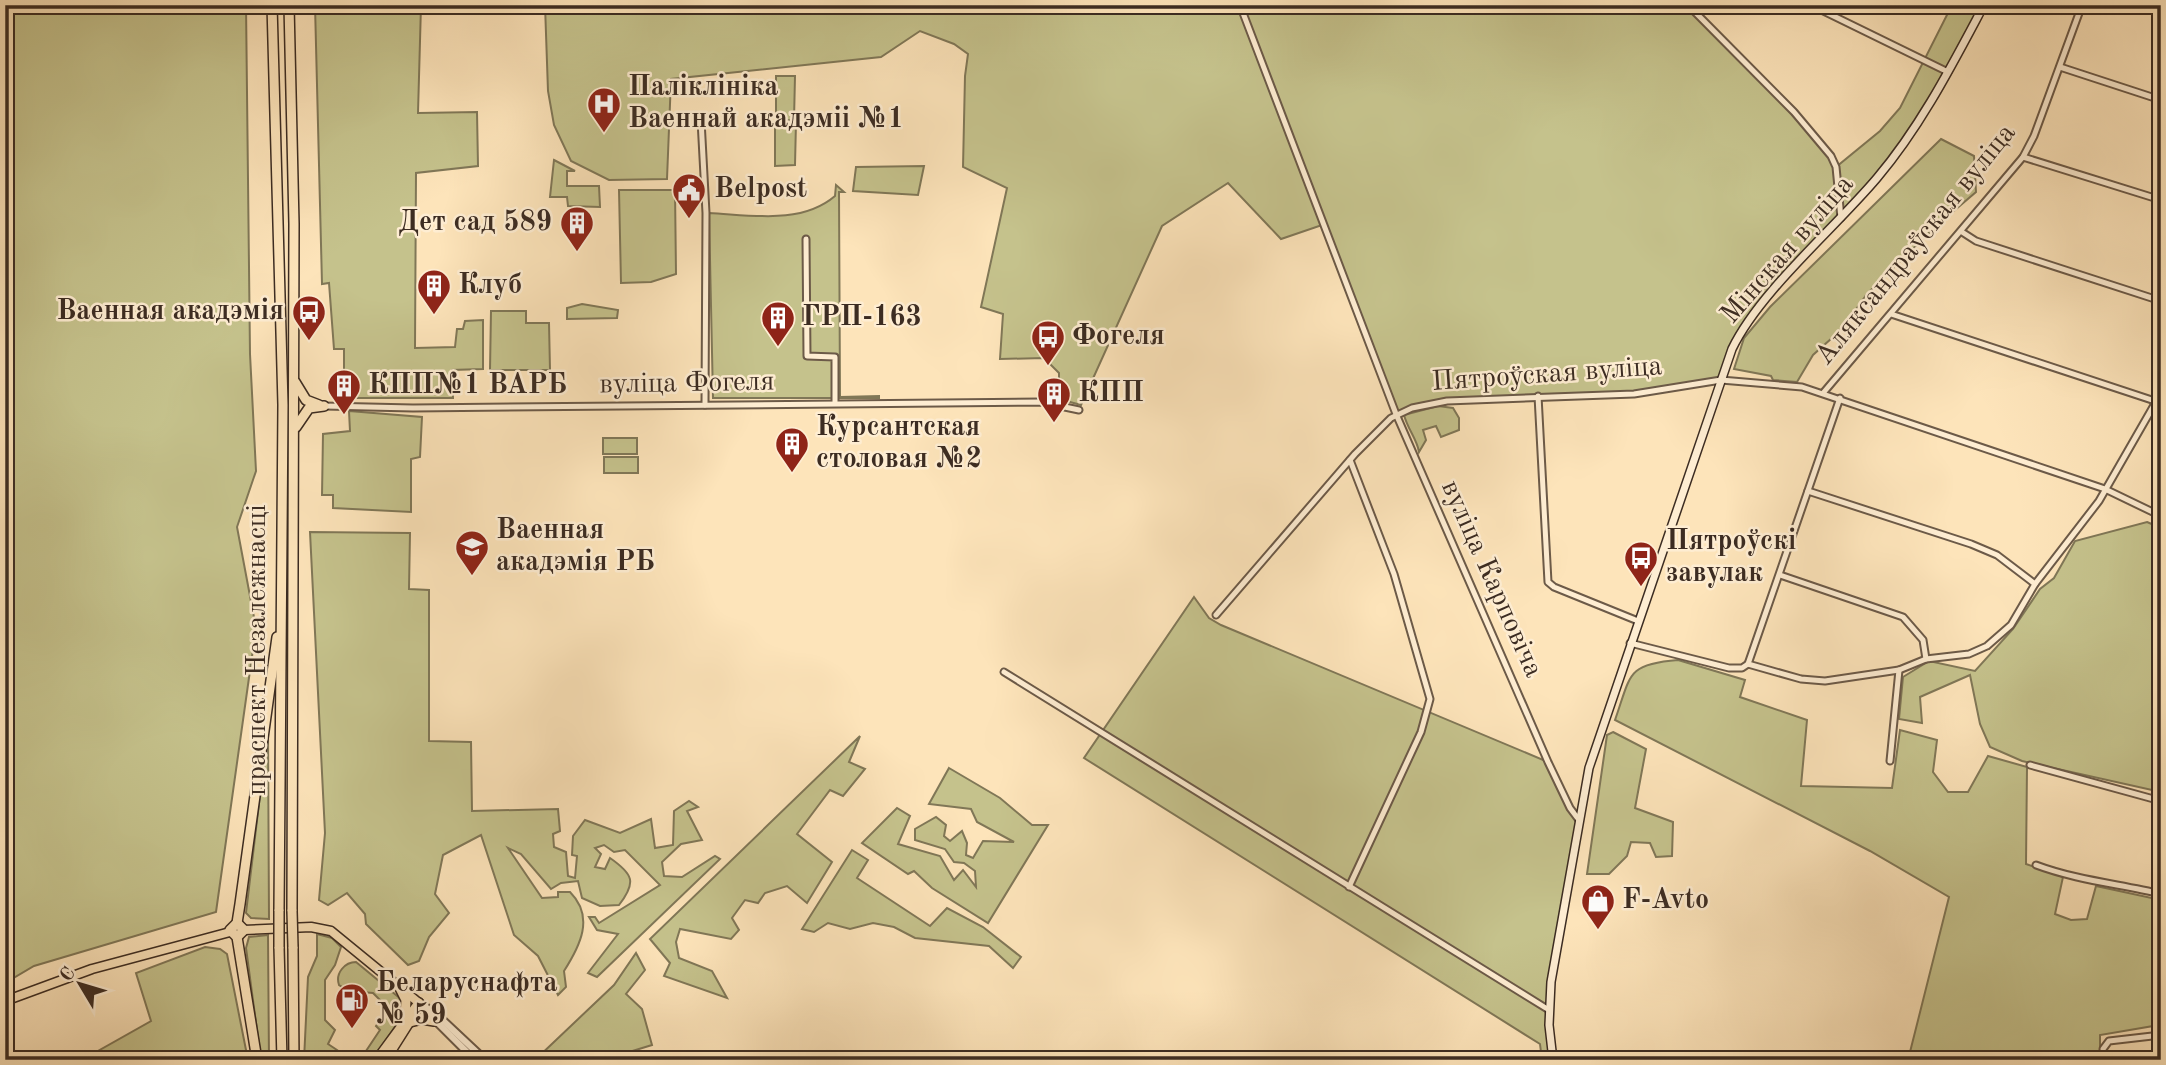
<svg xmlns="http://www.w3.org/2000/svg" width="2166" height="1065" font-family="'Old Standard TT',serif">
<rect width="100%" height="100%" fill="#fde4ba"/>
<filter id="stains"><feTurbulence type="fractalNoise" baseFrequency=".00286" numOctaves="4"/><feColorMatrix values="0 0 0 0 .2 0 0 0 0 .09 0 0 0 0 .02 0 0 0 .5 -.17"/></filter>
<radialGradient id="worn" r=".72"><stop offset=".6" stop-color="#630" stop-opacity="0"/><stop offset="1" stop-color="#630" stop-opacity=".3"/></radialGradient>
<g fill="#c5c28c" stroke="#807757" stroke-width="2">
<polygon points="5,5 246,5 250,354 256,471 237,527 256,628 216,912 34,966 5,983"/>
<polygon points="315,5 421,5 418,113 477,112 478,166 416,173 415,348 455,347 457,329 463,329 465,321 483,320 483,369 452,370 453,398 344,398 344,349 334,349 329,283 322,284"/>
<polygon points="545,5 1688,5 1794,112 1836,167 1880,131 1900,108 1952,5 1984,5 1908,139 1743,329 1721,380 1641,393 1447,401 1396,414 1322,225 1281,239 1228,183 1162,226 1081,405 1059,399 1059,373 1044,358 1000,359 1003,314 981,307 1007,188 963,167 965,76 968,54 954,44 920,31 881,57 671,79 667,179 609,180 571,161 554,125 548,91"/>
<polygon points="776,76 795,76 794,120 776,121"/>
<polygon points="796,122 795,165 775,166 775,124"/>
<polygon points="1941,139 1974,156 1976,192 1935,227 1867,294 1842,329 1813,355 1797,382 1773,380 1771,376 1734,369 1744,338 1770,307"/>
<polygon points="554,160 575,171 567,171 567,186 599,186 600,207 568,206 567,197 550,197"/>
<polygon points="924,166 918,195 853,191 856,167"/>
<path d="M 836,185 L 844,192 L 839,192 L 840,397 L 879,396 L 879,398 L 713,398 L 709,213 C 751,215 801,225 835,196 Z"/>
<polygon points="619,190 675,190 676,274 651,282 621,283"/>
<polygon points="582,304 618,310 617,318 567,319 567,308"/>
<polygon points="491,311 526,311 526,323 549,323 550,370 490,370"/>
<path d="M 1438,406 L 1453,408 L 1459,418 L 1459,430 L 1441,437 L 1436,426 L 1423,430 L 1426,440 L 1419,452 C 1417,439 1408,430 1404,415 Z"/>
<polygon points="349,411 422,417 420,457 411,459 411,512 333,508 333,495 322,495 323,434 350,431"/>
<rect x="603" y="438" width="34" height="16"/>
<rect x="604" y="457" width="34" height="16"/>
<polygon points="2147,522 2161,528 2161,792 2022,761 1990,747 1980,724 1970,675 1920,697 1922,723 1899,719 1903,677 1929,661 1975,671 2013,629 2040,589 2054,578 2075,541"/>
<path d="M 310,532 L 410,533 L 409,589 L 429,590 L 429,741 L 471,742 L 472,811 L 558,809 L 560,831 L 553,834 L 554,847 L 566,852 L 568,876 L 575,878 L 577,856 L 572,855 L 573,836 L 585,820 L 620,833 L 651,819 L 655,848 L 673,845 L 674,811 L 689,801 L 698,807 L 687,811 L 702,840 L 681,844 L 662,862 L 664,876 L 682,877 L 715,856 L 720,859 L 597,977 L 588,973 L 618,934 L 597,930 L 589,917 L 595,917 L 599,923 L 660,885 L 625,850 L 614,852 L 604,845 L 595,848 L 601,854 L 595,867 L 605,869 L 610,858 C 633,874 637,882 619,905 L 600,906 L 582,898 L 578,881 L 561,883 L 551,889 L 521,854 L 508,848 L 542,898 L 558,897 L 558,892 L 570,892 C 595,917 580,946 564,971 L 566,987 L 558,995 L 538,956 L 514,935 L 481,835 L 443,855 L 435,894 L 449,913 L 429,937 L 419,961 L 408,965 L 366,924 L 365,914 L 347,893 L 328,905 L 319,900 L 325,833 Z"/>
<polygon points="1194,597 1209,618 1221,625 1548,762 1579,820 1550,990 1553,1060 1542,1060 1540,1044 1084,758"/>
<path d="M 1678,660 L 1745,680 L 1740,697 L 1807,720 L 1801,786 L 1892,788 L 1900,730 L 1937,740 L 1933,772 L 1948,792 L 1968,792 L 1988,756 L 2027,767 L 2026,864 L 2063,877 L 2055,914 L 2071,920 L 2087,919 L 2096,886 L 2161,900 L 2161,1011 L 2153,1026 L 2100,1035 L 2100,1060 L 1908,1060 L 1949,897 L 1870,851 L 1615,720 C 1631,675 1626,664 1678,660 Z"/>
<polygon points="268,728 269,919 251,918 246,913"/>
<polygon points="1613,732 1646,749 1635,808 1673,822 1672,856 1656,857 1650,843 1631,842 1627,856 1609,874 1587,874 1607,735"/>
<polygon points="860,736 849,762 865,769 843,796 830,790 797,834 832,862 807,903 787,886 765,893 758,903 745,900 732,918 739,930 731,939 680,929 676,942 679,958 712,971 727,998 664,976 670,963 650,939"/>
<polygon points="949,768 1000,798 1032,825 1048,825 988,923 932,888 914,871 908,874 862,843 897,808 910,816 898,844 940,856 954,880 963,870 976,887 975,871 964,863 954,862 945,849 915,840 915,829 936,817 946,825 944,836 950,841 962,831 967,843 966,855 973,858 983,841 1014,842 977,822 971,809 929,804"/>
<polygon points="852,850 868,860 857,878 930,926 947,908 983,927 1021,957 1013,968 989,946 915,938 894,927 873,923 850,929 828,923 814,932 802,929"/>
<polygon points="317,934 332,938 341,947 335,965 325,980 325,1020 335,1030 328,1044 337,1050 333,1056 339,1060 304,1060 308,977 317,956"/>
<polygon points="268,935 269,1060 261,1060 246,948 249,937"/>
<polygon points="205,947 220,949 227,954 248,1060 82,1060 151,1021 136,973"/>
<polygon points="636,953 645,970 626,994 642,1009 652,1045 603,1060 535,1060 614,985"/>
<path d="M 356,962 L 402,1000 L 401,1018 L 372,1060 L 360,1060 L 380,1030 L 376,1026 L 385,1012 L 385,1005 L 373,993 L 349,991 L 339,985 C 335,973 345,962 356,962 Z"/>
</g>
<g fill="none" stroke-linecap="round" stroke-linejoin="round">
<g stroke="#6c5a48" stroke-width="9">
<g id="minor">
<polyline points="1240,5 1396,414 1548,762 1570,808 1579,820"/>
<polyline points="1688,5 1794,112 1831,156 1836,167 1841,218"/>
<polyline points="1811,5 1948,72"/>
<polyline points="2060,67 2161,100"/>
<polyline points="701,120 706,213 705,405"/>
<polyline points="2023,157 2161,200"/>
<polyline points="1962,232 1976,241 2161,301"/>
<polyline points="806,239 807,356 835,357 835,403"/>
<polyline points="1891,314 2161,403"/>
<polyline points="1824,392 2023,157 2034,136 2082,5"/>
<polyline points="1538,396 1548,582 1554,587 1638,621"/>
<polyline points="324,406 413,408 1041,402 1079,410"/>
<polyline points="1808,491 1971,544 1997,555 2035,584"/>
<polyline points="1780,575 1903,617 1923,640 1926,659"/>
<polyline points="1216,615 1355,454 1391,418 1412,408 1447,401 1634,394 1721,380 1802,387 2105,489 2161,516"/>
<polyline points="1630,643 1729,668 1742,668 1748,664"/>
<polyline points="1748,664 1801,679 1825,681 1899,670 1926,659 1969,654 1987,646 2011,625 2035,584 2099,501 2161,393"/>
<polyline points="1748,664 1840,398"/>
<polyline points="1004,672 1549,1010"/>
<polyline points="1890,761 1899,670"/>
<polyline points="2030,765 2161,801"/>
<path d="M 2036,865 C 2076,880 2119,884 2161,894"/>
<polyline points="1349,887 1421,732 1430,699 1394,574 1350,460"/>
<polyline points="2104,1060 2103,1049 2109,1041 2161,1035"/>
</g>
</g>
<g stroke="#6c5a48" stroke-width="10">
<g id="tertiary">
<polyline points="419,1003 435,1013 485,1060"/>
<polyline points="422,1007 475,1060"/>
</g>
</g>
<g stroke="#3c2c22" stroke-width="10">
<path id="secondary" d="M 1553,1060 L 1549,1025 L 1551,982 L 1589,768 L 1732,349 C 1760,291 1834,229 1877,178 C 1921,126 1952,65 1984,5"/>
</g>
<g stroke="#3c2c22" stroke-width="11">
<g id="primary">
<polyline points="244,930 311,927 331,931 419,1003"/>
<polyline points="5,1001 92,969 230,932"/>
</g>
</g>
<g stroke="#3c2c22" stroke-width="12">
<g id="trunk">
<polyline points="272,5 283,405 279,911"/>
<polyline points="289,5 294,224 292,911"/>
<polyline points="295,382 306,400 319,405"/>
<polyline points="296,427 309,408 324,406"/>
<polyline points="237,923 244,930 237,937"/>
<polyline points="279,947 282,1060"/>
<polyline points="293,947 294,1060"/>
<polyline points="400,988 406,1000 405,1017"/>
<polyline points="410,1022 422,1019 434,1021"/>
<polyline points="257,1060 237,937 230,930 237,923 240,904 277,637"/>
<polyline points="377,1060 419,1003"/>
<polyline points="385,1060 416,1011"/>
</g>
</g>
<use href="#minor" stroke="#feedd2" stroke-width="5"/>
<use href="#tertiary" stroke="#feedd2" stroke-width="6"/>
<use href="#secondary" stroke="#feedd2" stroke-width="7"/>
<use href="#primary" stroke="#fde4ba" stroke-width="8"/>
<use href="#trunk" stroke="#fde4ba" stroke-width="9"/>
<polyline stroke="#3c2c22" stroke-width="2" stroke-dasharray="12 12" stroke-linecap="butt" points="2156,1053 2157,1060"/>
<g stroke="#3c2c22" stroke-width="12" stroke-linecap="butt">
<g id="trunk-bridge">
<polyline points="292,911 293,947"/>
<polyline points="279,947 279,911"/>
</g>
</g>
<use href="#trunk-bridge" stroke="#fde4ba" stroke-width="9"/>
</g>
<defs>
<g id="hospital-pin" transform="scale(1.75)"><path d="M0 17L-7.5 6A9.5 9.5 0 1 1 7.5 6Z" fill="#8f2418" stroke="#feedd2"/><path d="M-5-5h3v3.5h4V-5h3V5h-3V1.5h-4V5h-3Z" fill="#fff"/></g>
<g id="civic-pin" transform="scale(1.75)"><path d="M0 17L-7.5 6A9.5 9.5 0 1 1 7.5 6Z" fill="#8f2418" stroke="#feedd2"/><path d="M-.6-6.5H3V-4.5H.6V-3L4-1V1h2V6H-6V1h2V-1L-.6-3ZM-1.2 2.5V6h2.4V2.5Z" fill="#fff"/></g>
<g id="building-pin" transform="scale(1.75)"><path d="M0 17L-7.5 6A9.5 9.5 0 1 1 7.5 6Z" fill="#8f2418" stroke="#feedd2"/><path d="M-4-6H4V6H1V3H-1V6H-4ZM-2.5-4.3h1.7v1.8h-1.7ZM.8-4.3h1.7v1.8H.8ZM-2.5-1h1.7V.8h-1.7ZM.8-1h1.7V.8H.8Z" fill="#fff"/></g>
<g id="bus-pin" transform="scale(1.75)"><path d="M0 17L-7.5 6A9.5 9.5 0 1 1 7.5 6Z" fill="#8f2418" stroke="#feedd2"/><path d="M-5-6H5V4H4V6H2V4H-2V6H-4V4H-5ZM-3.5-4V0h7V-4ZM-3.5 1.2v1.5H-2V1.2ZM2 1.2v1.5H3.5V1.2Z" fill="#fff"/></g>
<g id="university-pin" transform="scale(1.75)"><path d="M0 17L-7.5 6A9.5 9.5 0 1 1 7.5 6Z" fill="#8f2418" stroke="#feedd2"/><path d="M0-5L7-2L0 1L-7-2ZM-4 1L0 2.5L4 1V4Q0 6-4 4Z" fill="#fff"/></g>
<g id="shop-pin" transform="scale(1.75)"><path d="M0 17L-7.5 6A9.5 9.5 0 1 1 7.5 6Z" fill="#8f2418" stroke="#feedd2"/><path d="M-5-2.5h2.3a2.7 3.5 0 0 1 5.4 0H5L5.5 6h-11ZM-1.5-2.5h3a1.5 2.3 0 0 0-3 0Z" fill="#fff"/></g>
<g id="fuel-pin" transform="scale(1.75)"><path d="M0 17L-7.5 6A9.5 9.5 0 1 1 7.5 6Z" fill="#8f2418" stroke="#feedd2"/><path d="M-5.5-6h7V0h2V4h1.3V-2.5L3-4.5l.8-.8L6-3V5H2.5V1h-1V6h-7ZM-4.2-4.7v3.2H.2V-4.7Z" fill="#fff"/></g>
</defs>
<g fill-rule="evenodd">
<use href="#hospital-pin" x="604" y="104"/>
<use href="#civic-pin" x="689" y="190"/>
<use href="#building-pin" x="577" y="223"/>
<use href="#building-pin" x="434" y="286"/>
<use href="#bus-pin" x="309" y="312"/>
<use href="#building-pin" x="778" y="318"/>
<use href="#bus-pin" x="1048" y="337"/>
<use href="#building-pin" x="344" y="386"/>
<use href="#building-pin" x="1054" y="394"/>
<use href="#building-pin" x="792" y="444"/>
<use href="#university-pin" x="472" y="547"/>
<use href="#bus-pin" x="1641" y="558"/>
<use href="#shop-pin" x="1598" y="901"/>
<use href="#fuel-pin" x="352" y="1000"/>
</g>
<g text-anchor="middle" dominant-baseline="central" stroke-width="5" stroke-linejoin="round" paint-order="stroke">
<g font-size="28" font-weight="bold" fill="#3c2c22" stroke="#feedd2" text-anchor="start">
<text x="628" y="88">Паліклініка<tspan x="628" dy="32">Ваеннай акадэміі №1</tspan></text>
<text x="714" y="190">Belpost</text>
<text x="552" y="223" text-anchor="end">Дет сад 589</text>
<text x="458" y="286">Клуб</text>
<text x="284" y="312" text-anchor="end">Ваенная акадэмія</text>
<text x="802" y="318">ГРП-163</text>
<text x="1072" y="337">Фогеля</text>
<text x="368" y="386">КПП№1 ВАРБ</text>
<text x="1078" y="394">КПП</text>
<text x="816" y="428">Курсантская<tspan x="816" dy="32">столовая №2</tspan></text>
<text x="496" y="531">Ваенная<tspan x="496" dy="32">акадэмія РБ</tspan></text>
<text x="1666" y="542">Пятроўскі<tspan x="1666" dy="32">завулак</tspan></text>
<text x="1622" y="901">F-Avto</text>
<text x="376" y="984">Беларуснафта<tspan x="376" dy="32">№ 59</tspan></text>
</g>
<g font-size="28" fill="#3c2c22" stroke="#feedd2">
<text transform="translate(1916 245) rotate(-51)">Аляксандраўская вуліца</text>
<text transform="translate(1788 250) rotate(-49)">Мінская вуліца</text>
<text transform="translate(1547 375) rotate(-4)">Пятроўская вуліца</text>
<text transform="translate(687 384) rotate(-1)">вуліца Фогеля</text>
<text transform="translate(1491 579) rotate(66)">вуліца Карповіча</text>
<text transform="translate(258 650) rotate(-90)">праспект Незалежнасці</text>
</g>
</g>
<rect width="2166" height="1065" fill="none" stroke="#fde4ba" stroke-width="28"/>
<rect x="7" y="7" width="2152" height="1051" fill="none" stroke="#3c2c22" stroke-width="3.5"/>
<rect x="14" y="14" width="2138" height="1037" fill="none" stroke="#3c2c22" stroke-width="2"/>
<g transform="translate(80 984) rotate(308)" stroke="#feedd2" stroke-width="5" paint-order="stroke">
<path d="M0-5L12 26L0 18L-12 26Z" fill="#3c2c22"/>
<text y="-10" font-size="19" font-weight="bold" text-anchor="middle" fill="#3c2c22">С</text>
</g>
<rect width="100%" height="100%" filter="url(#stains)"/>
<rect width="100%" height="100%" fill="url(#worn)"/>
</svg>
